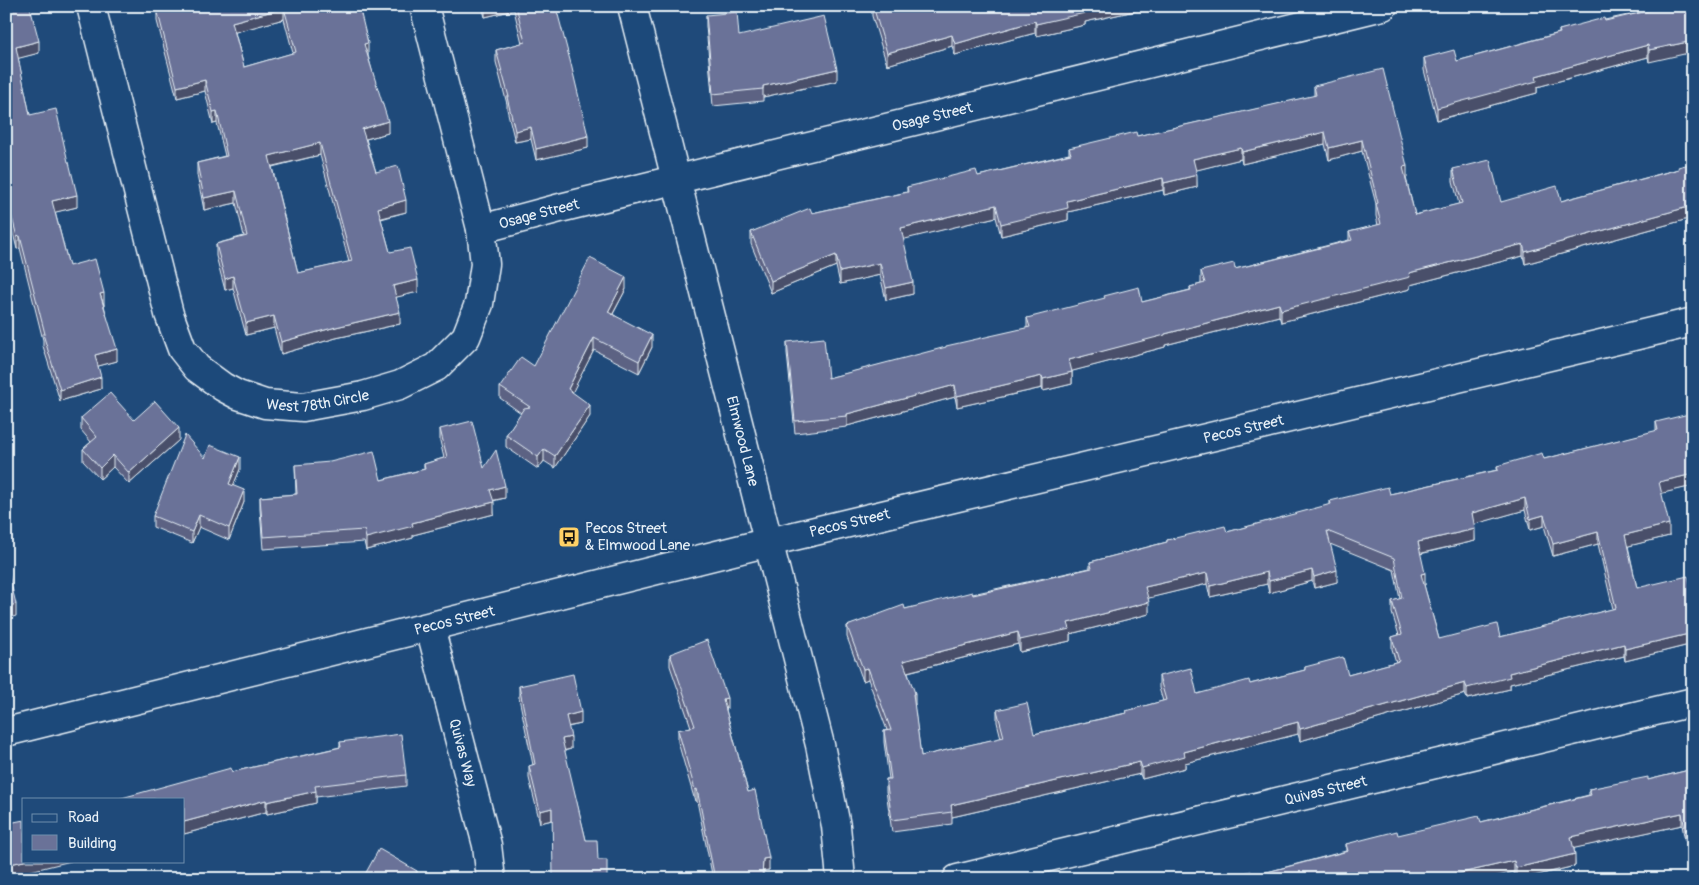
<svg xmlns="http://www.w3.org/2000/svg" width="1699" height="885" font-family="Pangolin,sans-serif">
<rect width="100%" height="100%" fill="#1f4a7a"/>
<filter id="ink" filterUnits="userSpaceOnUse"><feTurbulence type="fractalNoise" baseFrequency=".02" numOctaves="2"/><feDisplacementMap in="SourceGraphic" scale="10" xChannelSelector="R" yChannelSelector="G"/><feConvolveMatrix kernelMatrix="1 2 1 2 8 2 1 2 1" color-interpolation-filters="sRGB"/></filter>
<g filter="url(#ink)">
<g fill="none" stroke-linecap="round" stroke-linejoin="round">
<g stroke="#e8f1f8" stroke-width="31">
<g id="street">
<path id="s1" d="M 91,6 L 169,314 L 182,349 L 197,368 L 223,387 L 238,395 L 265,404 L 303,407 L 363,396 L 400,385 L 436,367 L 466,337 L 479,304 L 485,264 L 481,229 L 424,6"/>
<path id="s2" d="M 632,6 L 820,745 L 836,826 L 841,879"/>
<path id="s3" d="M 481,229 L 560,208 L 1383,6"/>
<path id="s4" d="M 430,627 L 487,845 L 491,879"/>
<path id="s5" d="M 957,879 L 1693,702"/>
</g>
</g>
<g stroke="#e8f1f8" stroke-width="31">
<g id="secondary">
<path id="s6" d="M 6,732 L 769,542 L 1693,322"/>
</g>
</g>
<use href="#street" stroke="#1f4a7a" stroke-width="28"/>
<use href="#secondary" stroke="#1f4a7a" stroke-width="28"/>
</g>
<g fill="#5b6283" stroke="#e8f1f8" fill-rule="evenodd">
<polygon points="6,6 39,53 18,58 30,115 77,207 55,212 69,266 104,305 117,361 98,366 101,389 60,401 43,346 43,340 20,248 17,249 6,206"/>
<path d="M 359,6 L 368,55 L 388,133 L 366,139 L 376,172 L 406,212 L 381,219 L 390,252 L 418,292 L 396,297 L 400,324 L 336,338 L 281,354 L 274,328 L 246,335 L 233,288 L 225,290 L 216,256 L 216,244 L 244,236 L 236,203 L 204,210 L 197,175 L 197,163 L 225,156 L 217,123 L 213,124 L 205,91 L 177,98 L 157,21 L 157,9 ZM 284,19 L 293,53 L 244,67 L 235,32 ZM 320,155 L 349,262 L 298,273 L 272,167 Z"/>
<polygon points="482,6 553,6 588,148 536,160 531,139 515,142 507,109 507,104 496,62 496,50 522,43 514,10 485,17"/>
<polygon points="872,6 1157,6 1085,22 1085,25 1036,36 1035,33 955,55 952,46 887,65 872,16"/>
<polygon points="1669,6 1649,62 1648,57 1537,87 1537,93 1437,120 1424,70 1424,58 1457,61 1559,33 1559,30"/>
<polygon points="706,15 739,36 837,81 763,97 763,101 713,106 706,26"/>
<polygon points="1314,86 1407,178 1406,178 1415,215 1459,204 1453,181 1453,169 1501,202 1561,201 1678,169 1690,164 1689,158 1689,147 1693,146 1693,226 1690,227 1688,219 1525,264 1523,256 1410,285 1410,289 1281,322 1279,316 1165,345 1165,347 1072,371 1072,384 1043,391 1042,388 957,407 955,397 847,426 847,427 795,433 787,353 787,342 828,378 1027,328 1027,318 1142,302 1190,290 1190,287 1201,284 1201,271 1235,269 1349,240 1349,232 1378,225 1376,216 1376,204 1362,151 1329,160 1325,144 1242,164 1241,159 1196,170 1197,187 1164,195 1163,190 1068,212 1068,220 1001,236 996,217 903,239 913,294 886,300 880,275 840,284 836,266 771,293 751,244 751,232 812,213 907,192 907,187 978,176 1069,154 1069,148 1137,136 1314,96"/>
<polygon points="626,289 613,314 652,347 639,373 594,350 572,392 590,416 555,468 544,461 538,469 506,447 506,435 521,413 500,398 500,387 534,366"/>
<polygon points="81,418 134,420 179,440 129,484 113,467 100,479 83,461 83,449 91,442 81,430"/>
<path d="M 1656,422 L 1693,486 L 1661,493 L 1669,536 L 1628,546 L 1637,588 L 1693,590 L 1693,644 L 1625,661 L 1624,656 L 1510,684 L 1510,689 L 1467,699 L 1465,694 L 1300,741 L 1298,734 L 1185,763 L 1185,768 L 1142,779 L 1140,774 L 952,817 L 952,824 L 892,832 L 886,791 L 886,779 L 889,779 L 884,742 L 884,731 L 887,730 L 868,679 L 863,681 L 847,637 L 847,626 L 905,609 L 1090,568 L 1090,562 L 1167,542 L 1167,540 L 1227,532 L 1330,505 L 1330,501 L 1390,494 L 1497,470 L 1497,466 L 1544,459 L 1656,431 ZM 1525,510 L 1530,530 L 1544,526 L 1553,556 L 1598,544 L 1613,609 L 1500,637 L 1439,639 L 1424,585 L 1425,585 L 1420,554 L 1475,541 L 1474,524 ZM 1330,544 L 1394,570 L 1400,599 L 1392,601 L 1392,613 L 1399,635 L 1392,637 L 1392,649 L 1396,662 L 1348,675 L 1305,667 L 1305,670 L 1250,684 L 1197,694 L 1159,676 L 1159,688 L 1163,701 L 1126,711 L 1126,713 L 1034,734 L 997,710 L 997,722 L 1001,738 L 921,756 L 914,705 L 915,705 L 908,672 L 1018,644 L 1020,652 L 1070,641 L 1070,634 L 1149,614 L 1148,598 L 1207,584 L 1210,597 L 1267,584 L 1269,593 L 1312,581 L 1314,588 L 1337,582 Z"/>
<polygon points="440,429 484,468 505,498 493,501 494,514 413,535 413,538 366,550 364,542 263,549 260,509 260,497 296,494 295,465 381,480 424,469 424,464 444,458 440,441"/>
<polygon points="205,458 240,469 233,486 244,502 229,540 199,527 192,543 153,527 153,516"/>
<polygon points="670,654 727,709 726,710 769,870 763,871 763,879 713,879 697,801 695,801 678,742 678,730 691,727 670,666"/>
<polygon points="519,686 581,724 568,727 571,749 564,751 586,840 598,860 607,879 552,820 540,823 529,778 529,766 533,765 519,698"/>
<polygon points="340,742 406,775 406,786 316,797 316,803 267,814 266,812 184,834 184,799 232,772 340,747"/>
<polygon points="1693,769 1693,840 1685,841 1682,825 1574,848 1575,866 1521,879 1515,879 1514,872 1252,876 1346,851 1346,844 1481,822 1589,795 1589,789 1648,780"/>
</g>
<g fill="#4a506a" stroke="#e8f1f8">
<polygon points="485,6 514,6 514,10 485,17"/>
<polygon points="1104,6 1157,6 1085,22 1085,25 1036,36 1036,24 1085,11"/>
<polygon points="284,8 284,19 232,33 232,22"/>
<polygon points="1035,21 1035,33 955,55 955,44"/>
<polygon points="952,35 952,46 887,65 887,53"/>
<polygon points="39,41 39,53 16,59 16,47"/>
<polygon points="1693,41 1693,52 1649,62 1649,50"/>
<polygon points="368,43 368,55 364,56 364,44"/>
<polygon points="1648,45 1648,57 1537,87 1537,93 1437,120 1437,108 1536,76"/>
<polygon points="837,69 837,81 763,97 763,86"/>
<polygon points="205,80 205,91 177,98 177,87"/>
<polygon points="217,111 217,123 213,124 213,112"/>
<polygon points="388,121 388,133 362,140 362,129"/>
<polygon points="531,127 531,139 515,142 515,131"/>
<polygon points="1325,132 1325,144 1242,164 1242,152"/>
<polygon points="588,136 588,148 536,160 536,149"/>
<polygon points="1362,140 1362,151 1329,160 1329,148"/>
<polygon points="320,143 320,155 269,167 269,156"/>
<polygon points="1241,148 1241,159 1193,171 1193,159"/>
<polygon points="1407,166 1407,178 1403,179 1403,167"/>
<polygon points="1197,175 1197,187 1164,195 1164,183"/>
<polygon points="1163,178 1163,190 1068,212 1068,220 1001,236 1001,224 1067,201"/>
<polygon points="236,191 236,203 204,210 204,198"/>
<polygon points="77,195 77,207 52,213 52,201"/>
<polygon points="406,200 406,212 378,219 378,208"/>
<polygon points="996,205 996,217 901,240 901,228"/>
<polygon points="1688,207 1688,219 1525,264 1525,252"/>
<polygon points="1693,214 1693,226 1690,227 1690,215"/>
<polygon points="20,236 20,248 17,249 17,237"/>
<polygon points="1523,244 1523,256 1410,285 1410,289 1281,322 1281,310 1409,273"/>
<polygon points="836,255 836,266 771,293 771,281"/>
<polygon points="880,263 880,275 840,284 840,272"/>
<polygon points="233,276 233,288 225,290 225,279"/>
<polygon points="626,277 626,289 608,323 608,312"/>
<polygon points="418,280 418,292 393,298 393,286"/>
<polygon points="913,282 913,294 886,300 886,288"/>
<polygon points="104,293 104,305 100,294"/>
<polygon points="1279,304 1279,316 1165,345 1165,347 1069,372 1069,360 1165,334"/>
<polygon points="400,312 400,324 336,338 281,354 281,342 336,327"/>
<polygon points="274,316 274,328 246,335 246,323"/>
<polygon points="652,335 652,347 639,373 639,361"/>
<polygon points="594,338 594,350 568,401 568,389"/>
<polygon points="117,349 117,361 95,367 95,355"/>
<polygon points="1072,372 1072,384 1043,391 1043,379"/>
<polygon points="1042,376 1042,388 957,407 957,396"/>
<polygon points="101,377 101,389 60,401 60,390"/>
<polygon points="955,385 955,397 847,426 847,414"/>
<polygon points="590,405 590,416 555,468 555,456"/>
<polygon points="179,428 179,440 129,484 129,473"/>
<polygon points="544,449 544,461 538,469 538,457"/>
<polygon points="113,455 113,467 100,479 100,468"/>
<polygon points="240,457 240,469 229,496 229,484"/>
<polygon points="1693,474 1693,486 1659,494 1659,482"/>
<polygon points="505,486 505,498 490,501 490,490"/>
<polygon points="244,490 244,502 229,540 229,528"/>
<polygon points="1525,498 1525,510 1472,525 1472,513"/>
<polygon points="494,502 494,514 413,535 413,538 366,550 366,538 412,523"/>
<polygon points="199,515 199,527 192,543 192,532"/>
<polygon points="1544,515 1544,526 1530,530 1530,519"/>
<polygon points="1669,524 1669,536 1625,547 1625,535"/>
<polygon points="1475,529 1475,541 1418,554 1418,542"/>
<polygon points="1598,532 1598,544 1553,556 1553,544"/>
<polygon points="1312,570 1312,581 1269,593 1269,581"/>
<polygon points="1337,570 1337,582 1314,588 1314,577"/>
<polygon points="1267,572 1267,584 1210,597 1210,586"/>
<polygon points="1207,573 1207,584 1145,599 1145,587"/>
<polygon points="1425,573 1425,585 1421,586 1421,574"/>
<polygon points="1149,602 1149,614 1070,634 1070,641 1020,652 1020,640 1068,623"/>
<polygon points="16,604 16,616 6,619 6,607"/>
<polygon points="1018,632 1018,644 903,673 903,661"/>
<polygon points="1693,633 1693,644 1625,661 1625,649"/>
<polygon points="9,636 9,648 6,648 6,637"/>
<polygon points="1624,644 1624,656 1510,684 1510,689 1467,699 1467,688 1509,673"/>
<polygon points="868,668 868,679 863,681 863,669"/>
<polygon points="1465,683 1465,694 1300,741 1300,729"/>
<polygon points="915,693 915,705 913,706 913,694"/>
<polygon points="727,698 727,709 723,711 723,699"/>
<polygon points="581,712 581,724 566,727 566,716"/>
<polygon points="1298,722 1298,734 1185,763 1185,768 1142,779 1142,768 1184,752"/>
<polygon points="571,737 571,749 562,751 562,739"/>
<polygon points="1140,762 1140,774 952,817 951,805"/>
<polygon points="697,789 697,801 695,801 695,790"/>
<polygon points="316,791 316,803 267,814 267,802"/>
<polygon points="266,800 266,812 184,834 184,822"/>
<polygon points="552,808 552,820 540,823 540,811"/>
<polygon points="1682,813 1682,825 1571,849 1571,837"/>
<polygon points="1693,828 1693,840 1685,841 1685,830"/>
<polygon points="1575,854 1575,866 1521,879 1516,879 1516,868"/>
<polygon points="769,858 769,870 763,871 763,879 762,879 763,859"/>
<polygon points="24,861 71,861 10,876 10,864"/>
<polygon points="1514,861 1514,872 1486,879 1435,879"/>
<polygon points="417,871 417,879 413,879"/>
</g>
<g fill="#6a7298" stroke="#e8f1f8" fill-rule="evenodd">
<polygon points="6,6 26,6 26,8 30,7 39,41 16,47 30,115 56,109 68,162 69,162 77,195 52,201 69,266 95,259 104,293 100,294 117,349 95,355 101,377 60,390 43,334 45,334 20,236 17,237 6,194"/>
<path d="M 169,6 L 359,6 L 368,43 L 364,44 L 388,121 L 362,129 L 376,172 L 398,166 L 406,200 L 378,208 L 390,252 L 410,248 L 418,280 L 393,286 L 400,312 L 336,327 L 281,342 L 274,316 L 246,323 L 233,276 L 225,279 L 216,244 L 247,236 L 236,191 L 204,198 L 197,163 L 227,156 L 217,111 L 213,112 L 205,80 L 177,87 L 157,9 ZM 284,8 L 296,52 L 244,67 L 232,22 ZM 320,143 L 352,261 L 298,273 L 269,156 Z"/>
<polygon points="516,6 553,6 554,12 557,11 571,64 588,136 536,149 531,127 515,131 507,97 509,97 496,50 525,42"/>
<polygon points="873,6 1104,6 1085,11 1085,13 1036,24 1035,21 955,44 952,35 887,53"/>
<polygon points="1669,6 1693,6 1693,41 1649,50 1648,45 1536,76 1537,81 1437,108 1424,58 1454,50 1457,61 1560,33 1559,30 1604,18 1605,21"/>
<polygon points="737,12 739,36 824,16 837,69 763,86 763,89 713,94 706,15"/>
<polygon points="1383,69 1407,166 1403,167 1415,215 1462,203 1453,169 1490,160 1501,202 1557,186 1561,201 1679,169 1678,167 1693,163 1693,214 1690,215 1688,207 1525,252 1523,244 1409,273 1410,277 1281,310 1279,304 1165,334 1165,335 1069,360 1072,372 1043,379 1042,376 957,396 955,385 847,414 847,416 795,421 787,342 824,338 828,378 946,347 946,346 1030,327 1027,318 1105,298 1104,296 1139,287 1142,302 1191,290 1190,287 1205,283 1201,271 1234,263 1235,269 1352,240 1349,232 1381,224 1376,204 1378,203 1362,140 1329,148 1325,132 1242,152 1241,148 1193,159 1197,175 1164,183 1163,178 1067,201 1068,208 1001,224 996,205 901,228 913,282 886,288 880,263 840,272 836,255 771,281 751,232 810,208 812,213 908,192 907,187 976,170 978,176 1071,154 1069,148 1136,132 1137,136 1316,95 1314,86"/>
<polygon points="1693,146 1693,163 1689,147"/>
<polygon points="590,258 626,277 608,312 652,335 639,361 594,338 568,389 590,405 555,456 544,449 538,457 506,435 524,408 530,407 500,387 521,357 534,366"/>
<polygon points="110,393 134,420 155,401 179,428 129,473 113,455 100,468 83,449 97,437 81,418"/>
<path d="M 1693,413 L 1693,474 L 1659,482 L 1669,524 L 1625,535 L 1637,588 L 1688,576 L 1692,591 L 1693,590 L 1693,633 L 1625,649 L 1624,644 L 1509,673 L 1510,677 L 1467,688 L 1465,683 L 1300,729 L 1298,722 L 1184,752 L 1185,756 L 1142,768 L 1140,762 L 951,805 L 952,812 L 892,820 L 886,779 L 891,779 L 884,731 L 891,730 L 868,668 L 863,669 L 847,626 L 904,605 L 905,609 L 972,592 L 973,595 L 1092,568 L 1090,562 L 1167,542 L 1167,540 L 1225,526 L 1227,532 L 1331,504 L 1330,501 L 1388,487 L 1390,494 L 1498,470 L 1497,466 L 1542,453 L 1544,459 L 1658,430 L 1656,422 ZM 1525,498 L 1530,519 L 1544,515 L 1553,544 L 1598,532 L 1616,608 L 1500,637 L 1497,624 L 1439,639 L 1421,574 L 1425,573 L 1418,542 L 1475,529 L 1472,513 ZM 1327,531 L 1394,558 L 1402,598 L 1392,601 L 1402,634 L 1392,637 L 1399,661 L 1348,675 L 1343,657 L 1305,667 L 1305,670 L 1250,684 L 1249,680 L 1197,694 L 1191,668 L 1159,676 L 1166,700 L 1126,711 L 1127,713 L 1034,734 L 1027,703 L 997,710 L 1004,737 L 921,756 L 913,694 L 915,693 L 903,661 L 1018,632 L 1020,640 L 1070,629 L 1068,623 L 1149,602 L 1145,587 L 1207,573 L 1210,586 L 1267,572 L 1269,581 L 1312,570 L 1314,577 L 1337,570 Z"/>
<polygon points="472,421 484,468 496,450 505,486 490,490 494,502 412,523 413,526 366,538 364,530 263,537 260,497 297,494 295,465 330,462 374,451 381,480 425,469 424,464 447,457 440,429"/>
<polygon points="185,435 205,458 210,445 240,457 229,484 244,490 229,528 199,515 192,532 153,516"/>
<polygon points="6,563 16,604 6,607"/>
<polygon points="6,623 9,636 6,637"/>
<polygon points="707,640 727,698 723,699 748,792 755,790 769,858 763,859 762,879 715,879 697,789 695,790 678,730 695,726 670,654"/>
<polygon points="573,674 581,712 566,716 571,737 562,739 586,840 597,840 598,860 607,860 607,879 553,879 552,808 540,811 529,766 535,764 519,686"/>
<polygon points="401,734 406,775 315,786 316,791 267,802 266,800 184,822 184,799 118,799 231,768 232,772 341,747 340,742"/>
<polygon points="1693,769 1693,828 1685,830 1682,813 1571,837 1575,854 1516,868 1514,861 1435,879 1222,879 1251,871 1252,876 1348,851 1346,844 1397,831 1398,835 1479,816 1481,822 1591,795 1589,789 1648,777 1648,780"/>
<polygon points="24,820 24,861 10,864 14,879 6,879 6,828 10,827 9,823"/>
<polygon points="379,849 417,871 413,879 364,879 363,878"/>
</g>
</g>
<defs>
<g id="bus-square" transform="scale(1.125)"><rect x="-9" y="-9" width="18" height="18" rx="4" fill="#ffd166" stroke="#1f4a7a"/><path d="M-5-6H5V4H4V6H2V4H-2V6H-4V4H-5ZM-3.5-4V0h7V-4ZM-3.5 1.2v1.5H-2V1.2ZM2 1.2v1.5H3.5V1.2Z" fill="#111"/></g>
</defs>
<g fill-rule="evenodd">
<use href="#bus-square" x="569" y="537"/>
</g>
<g text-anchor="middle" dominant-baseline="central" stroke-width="4.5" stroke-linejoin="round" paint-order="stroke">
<g font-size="15" fill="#e8f1f8" stroke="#1f4a7a">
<text stroke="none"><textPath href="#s3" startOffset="465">Osage Street</textPath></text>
<text stroke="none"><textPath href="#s3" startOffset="60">Osage Street</textPath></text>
<text stroke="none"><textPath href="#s1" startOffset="510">West 78th Circle</textPath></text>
<text stroke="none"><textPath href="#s6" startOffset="1274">Pecos Street</textPath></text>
<text stroke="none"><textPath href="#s2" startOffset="449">Elmwood Lane</textPath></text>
<text stroke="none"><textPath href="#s6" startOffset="869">Pecos Street</textPath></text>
<text stroke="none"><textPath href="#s6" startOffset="462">Pecos Street</textPath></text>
<text stroke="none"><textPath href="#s4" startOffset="130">Quivas Way</textPath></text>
<text stroke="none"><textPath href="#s5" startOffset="379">Quivas Street</textPath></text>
</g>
<g font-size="15" fill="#e8f1f8" stroke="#1f4a7a" text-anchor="start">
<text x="585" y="528">Pecos Street<tspan x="585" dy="17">&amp; Elmwood Lane</tspan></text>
</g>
</g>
<rect width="1699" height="885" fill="none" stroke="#1f4a7a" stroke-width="25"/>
<rect x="12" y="12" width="1674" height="860" fill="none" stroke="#e8f1f8" stroke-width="2" filter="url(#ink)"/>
<rect x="22" y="798" width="162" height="65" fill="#1f4a7a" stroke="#6f8dac"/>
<rect x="32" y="814" width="25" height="8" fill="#1f4a7a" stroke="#6f8dac"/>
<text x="68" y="822" font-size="15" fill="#e8f1f8">Road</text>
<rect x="32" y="835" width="25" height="15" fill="#6a7298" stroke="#6f8dac"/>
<text x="68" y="848" font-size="15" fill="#e8f1f8">Building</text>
</svg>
